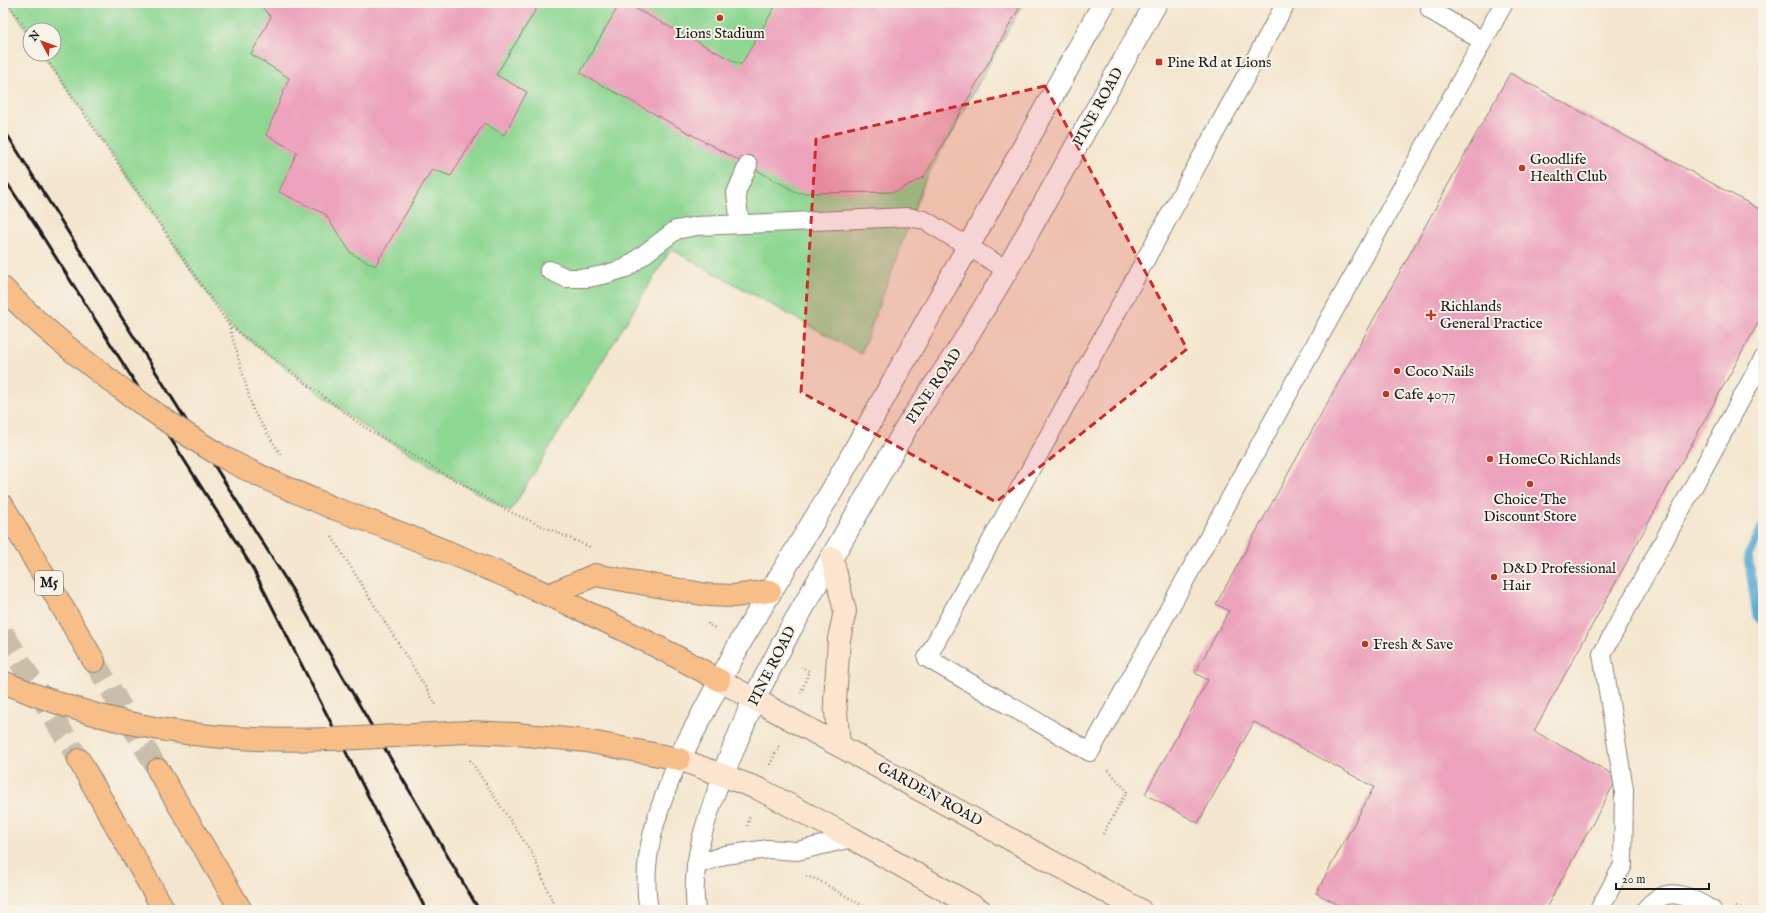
<svg xmlns="http://www.w3.org/2000/svg" width="1766" height="913" font-family="'IM FELL English',serif">
<rect width="100%" height="100%" fill="#f7f3e8"/>
<filter id="ink" filterUnits="userSpaceOnUse"><feTurbulence type="fractalNoise" baseFrequency=".025" numOctaves="2"/><feDisplacementMap in="SourceGraphic" scale="8" xChannelSelector="R" yChannelSelector="G"/><feConvolveMatrix kernelMatrix="1 2 1 2 8 2 1 2 1" color-interpolation-filters="sRGB"/></filter>
<filter id="wash" filterUnits="userSpaceOnUse"><feTurbulence type="fractalNoise" baseFrequency=".012" numOctaves="4" result="noise"/><feDisplacementMap in="SourceGraphic" scale="16" xChannelSelector="R" yChannelSelector="G"/><feGaussianBlur stdDeviation="0.9" result="paint"/><feColorMatrix in="noise" values="0 0 0 0 0 0 0 0 0 0 0 0 0 0 0 0 0 1.4 0 .05"/><feComposite in="paint" operator="in"/></filter>
<g filter="url(#wash)">
<rect width="100%" height="100%" fill="#f4e6ce"/>
<polygon fill="#8ed793" stroke="#557a58" points="8,3 1023,3 925,180 861,354 671,249 510,512 364,427 229,325 43,54 54,54 54,30 30,30 30,35"/>
<g fill="none" stroke-linecap="round" stroke-linejoin="round">
<polyline stroke="#57a9d2" stroke-width="9" points="1763,526 1748,556 1757,616 1763,622"/>
</g>
<g id="blocks">
<g fill="#eca2bc">
<polygon points="258,3 540,3 496,75 527,92 504,135 484,123 451,176 432,169 375,266 351,253 325,214 279,192 297,152 266,135 289,78 251,54 271,17"/>
<polygon points="620,3 625,3 741,65 777,3 1022,3 924,177 895,192 798,193 580,73"/>
<polygon points="1510,73 1763,211 1763,314 1534,731 1618,777 1545,910 1348,910 1316,893 1374,787 1254,722 1198,823 1145,794 1208,680 1195,673 1229,611 1216,604"/>
<polygon points="1662,904 1672,910 1659,910"/>
</g>
</g>
</g>
<g filter="url(#ink)">
<use href="#blocks" fill-opacity="0" stroke="#888175" stroke-width="1"/>
<g fill="none" stroke-linecap="round" stroke-linejoin="round">
<g stroke="#c9beaa" stroke-width="22" stroke-dasharray="22 11" stroke-linecap="butt">
<polyline points="3,633 79,760"/>
<polyline points="94,661 158,770"/>
</g>
<g stroke="#888175" stroke-width="20">
<g id="service">
<polyline points="1286,3 927,658 1090,752 1504,3"/>
<polyline points="1434,3 1430,10 1483,41"/>
<polyline points="740,224 736,193 748,165"/>
<polyline points="549,270 566,278 588,278 607,274 626,268 676,230 697,226 908,217 924,220 1007,270"/>
<polyline points="696,865 725,855 769,849 797,851 852,838"/>
<path d="M 649,910 C 639,858 659,806 679,759"/>
<path d="M 696,910 C 690,862 706,819 723,774"/>
<polyline points="1599,910 1623,865 1624,789 1602,654 1763,359"/>
<path d="M 1645,910 C 1667,883 1687,896 1712,910"/>
</g>
</g>
<g stroke="#888175" stroke-width="24">
<g id="tertiary">
<polyline points="679,759 742,639 833,489 1104,3"/>
<polyline points="723,774 754,699 790,630 908,425 961,346 1007,270 1156,3"/>
</g>
</g>
<g stroke="#888175" stroke-width="24">
<g id="secondary">
<polyline points="832,558 845,611 839,639 835,701 839,745"/>
<polyline points="719,680 1140,910"/>
<polyline points="679,759 759,789 852,838 980,910"/>
</g>
</g>
<g stroke="#888175" stroke-width="24">
<g id="motorway">
<path d="M 3,288 C 38,325 79,357 119,387"/>
<polyline points="3,506 94,661"/>
<path d="M 333,508 C 388,527 440,549 494,571 C 571,604 647,639 719,680"/>
<polyline points="549,595 595,575 708,595 734,596 770,591"/>
<polyline points="469,732 517,734 586,741 679,759"/>
<polyline points="79,760 164,910"/>
<polyline points="158,770 241,910"/>
</g>
</g>
<g stroke="#888175" stroke-width="2.5" stroke-dasharray="1 3" stroke-linecap="butt">
<polyline points="8,3 30,35"/>
<polyline points="43,54 229,325 253,410 281,455"/>
<polyline points="229,325 364,427 510,512 592,548"/>
<polyline points="332,537 437,706"/>
<polyline points="708,623 708,625 716,628"/>
<polyline points="801,693 809,671 801,667"/>
<polyline points="470,760 532,853 556,910"/>
<polyline points="770,765 780,744"/>
<polyline points="747,826 750,816"/>
<polyline points="1103,834 1127,791 1108,770"/>
<polyline points="806,876 818,880 870,910"/>
<polyline points="1736,907 1743,910"/>
</g>
<use href="#service" stroke="#fff" stroke-width="18"/>
<use href="#tertiary" stroke="#fff" stroke-width="22"/>
<use href="#secondary" stroke="#fce5cf" stroke-width="22"/>
<use href="#motorway" stroke="#f7be88" stroke-width="22"/>
<g stroke="#1c1c1c" stroke-width="3">
<polyline points="3,128 293,591 479,910"/>
<polyline points="3,177 34,223 252,567 426,910"/>
</g>
<g stroke="#888175" stroke-width="24" stroke-linecap="butt">
<g id="motorway-bridge">
<path d="M 119,387 C 153,412 187,436 223,457 C 259,477 296,492 333,508"/>
<path d="M 3,682 C 82,716 169,736 255,739 C 326,742 398,735 469,732"/>
</g>
</g>
<use href="#motorway-bridge" stroke="#f7be88" stroke-width="22"/>
</g>
</g>
<path fill="#d62828" fill-opacity="0.2" stroke="#d62828" stroke-width="3" stroke-dasharray="8 5" stroke-linejoin="round" d="M 1045,86 L 1187,349 L 996,502 L 801,392 L 816,139 Z"/>
<g fill="#c8321e" stroke="#f7f3e8" stroke-width="1.5">
<circle cx="720" cy="18" r="4"/>
<rect x="1155" y="58" width="8" height="8" rx="2"/>
<circle cx="1522" cy="168" r="4"/>
<path d="M1429 309h4v4h4v4h-4v4h-4v-4h-4v-4h4z"/>
<circle cx="1397" cy="371" r="4"/>
<circle cx="1386" cy="394" r="4"/>
<circle cx="1490" cy="459" r="4"/>
<circle cx="1530" cy="484" r="4"/>
<circle cx="1494" cy="577" r="4"/>
<circle cx="1365" cy="644" r="4"/>
</g>
<g text-anchor="middle" dominant-baseline="central" stroke-width="4" stroke-linejoin="round" paint-order="stroke">
<rect fill="#f7f3e8" stroke="#5e5c59" stroke-width="1" x="35" y="571" width="28" height="24" rx="3"/>
<g font-size="14" font-weight="bold" fill="#1c1c1c">
<text x="49" y="583">M5</text>
</g>
<g font-size="15" fill="#1c1c1c" stroke="#f7f3e8" text-anchor="start">
<text x="720" y="33" text-anchor="middle">Lions Stadium</text>
<text x="1167" y="62">Pine Rd at Lions</text>
<text x="1530" y="159">Goodlife<tspan x="1530" dy="17">Health Club</tspan></text>
<text x="1440" y="306">Richlands<tspan x="1440" dy="17">General Practice</tspan></text>
<text x="1405" y="371">Coco Nails</text>
<text x="1394" y="394">Cafe 4077</text>
<text x="1498" y="459">HomeCo Richlands</text>
<text x="1530" y="499" text-anchor="middle">Choice The<tspan x="1530" dy="17">Discount Store</tspan></text>
<text x="1502" y="568">D&amp;D Professional<tspan x="1502" dy="17">Hair</tspan></text>
<text x="1373" y="644">Fresh &amp; Save</text>
</g>
<g font-size="15" fill="#1c1c1c" stroke="#f7f3e8">
<text transform="translate(1098 107) rotate(-61)">PINE ROAD</text>
<text transform="translate(934 386) rotate(-56)">PINE ROAD</text>
<text transform="translate(772 666) rotate(-63)">PINE ROAD</text>
<text transform="translate(930 794) rotate(29)">GARDEN ROAD</text>
</g>
</g>
<rect width="1766" height="913" fill="none" stroke="#f7f3e8" stroke-width="16"/>
<g transform="translate(42 42) rotate(311)"><circle r="19" fill="#f7f3e8" stroke="#9f9d96"/>
<path d="M0-3L7 15L0 10L-7 15Z" fill="#c8321e"/>
<text y="-6" font-size="11" font-weight="bold" text-anchor="middle" fill="#1c1c1c">N</text>
</g>
<path d="M1616 883v6h93v-6" fill="none" stroke="#1c1c1c" stroke-width="2"/>
<text x="1622" y="883" font-size="12" fill="#1c1c1c" stroke="#f7f3e8" stroke-width="3" paint-order="stroke">20 m</text>
</svg>
